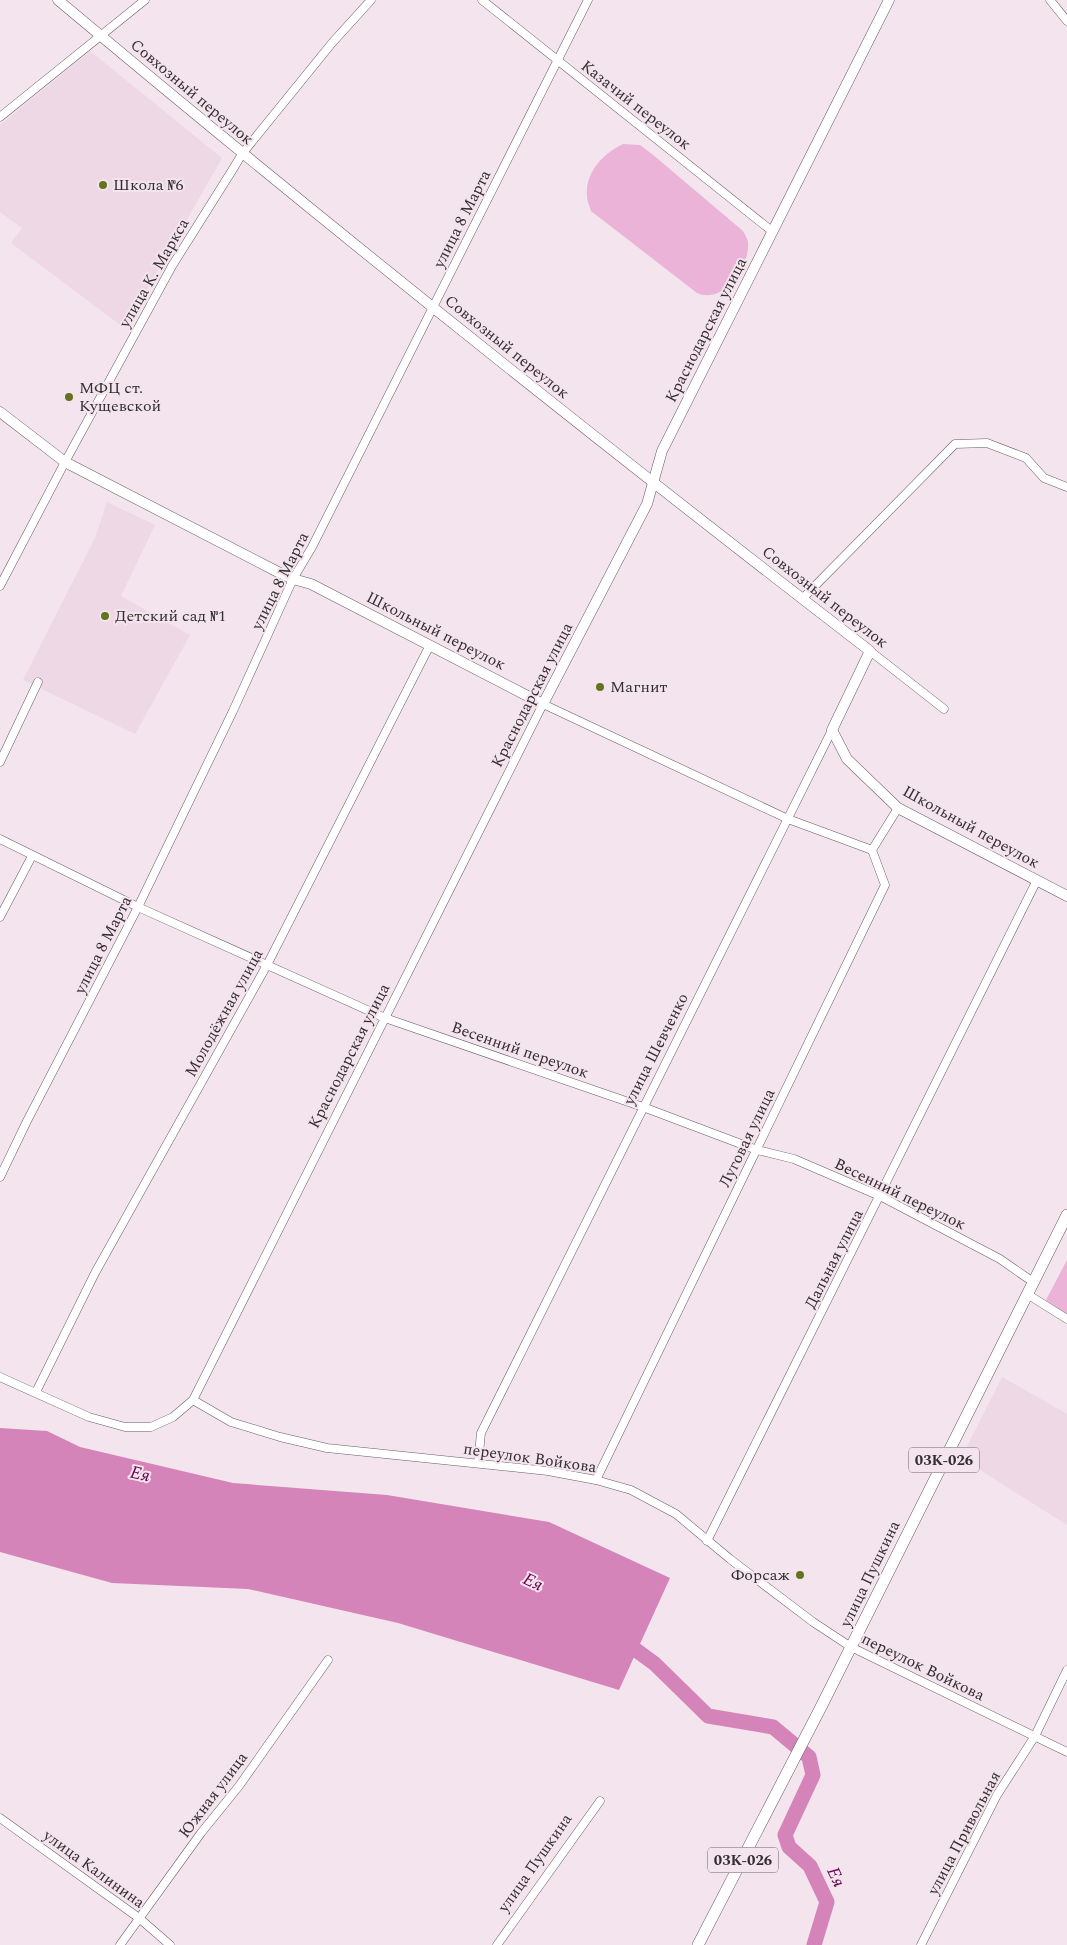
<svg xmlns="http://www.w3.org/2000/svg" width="1067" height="1945" font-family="Spectral,serif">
<rect width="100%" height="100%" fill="#f3e4ed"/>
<g fill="#eed8e6">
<polygon points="90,51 222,158 126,326 119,324 11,243 22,228 0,212 0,125"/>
<polygon points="107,502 155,525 121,596 190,635 135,734 23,680 95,538"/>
<polygon points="1002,1377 1067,1414 1067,1525 961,1458"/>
</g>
<g fill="#ebb3d7">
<path d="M 623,144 L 640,145 L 652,154 L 743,231 C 745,234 747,238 748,242 C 750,266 724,305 697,293 L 591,211 C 590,207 587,201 587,196 C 585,172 604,153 623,144 Z"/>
<polygon points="1067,1260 1067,1314 1046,1300"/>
</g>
<polygon fill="#d484b9" points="0,1428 47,1431 80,1447 233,1483 387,1495 549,1522 670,1578 619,1690 398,1623 248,1589 112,1583 0,1552"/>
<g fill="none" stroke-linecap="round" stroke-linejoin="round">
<polyline stroke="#d484b9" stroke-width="15" points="619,1642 636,1650 655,1664 708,1716 773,1727 809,1757 813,1775 785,1835 789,1847 810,1866 827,1902 814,1945"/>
<g stroke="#695c64" stroke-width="9">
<g id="street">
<polyline points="482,0 773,232"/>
<polyline points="1050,0 1067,21"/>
<polyline points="0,117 145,0"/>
<polyline points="0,586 65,462 172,266 233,169 242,154 332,43 371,0"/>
<polyline points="802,599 955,444 987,443 1026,458 1044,478 1067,487"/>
<polyline points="870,651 944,709"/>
<polyline points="0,762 38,682"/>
<polyline points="0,839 138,907 385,1018 643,1107 757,1150 794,1159 880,1196 1000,1259 1033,1282"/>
<polyline points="0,917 32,856"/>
<polyline points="0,1177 27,1121 138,907 233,711 293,579 312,547 588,0"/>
<polyline points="1027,1294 1067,1319"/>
<polyline points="0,1377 89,1417 125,1427 151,1427 173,1417 193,1400 231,1422 280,1437 327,1448 548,1471 596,1480 631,1490 676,1514 730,1559 813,1622 851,1647 1067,1752"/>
<polyline points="36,1392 95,1273 267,965 430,645"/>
<polyline points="193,1400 543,704 788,819 872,850"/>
<polyline points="478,1463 481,1433 832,730"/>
<polyline points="596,1480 885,885 872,850 898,808"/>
<polyline points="707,1541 1037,880"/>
<polyline points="0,1818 139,1918 170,1945"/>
<polyline points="120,1945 201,1833 239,1786 328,1660"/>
<polyline points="497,1945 600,1801"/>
<polyline points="921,1945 997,1795 1035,1736 1067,1670"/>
</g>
</g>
<g stroke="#695c64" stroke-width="11">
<g id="secondary">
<path d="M 58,0 C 324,223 595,439 870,651 L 832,730 L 847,759 L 898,808 L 1067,896"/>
<polyline points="0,412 65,462 276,571 293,579 311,584 543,704 647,504 662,451 889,0"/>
</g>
</g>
<g stroke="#695c64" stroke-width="12">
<polyline id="primary" points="698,1945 822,1705 1067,1215"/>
</g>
<use href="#street" stroke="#fff" stroke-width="8"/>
<use href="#secondary" stroke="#fff" stroke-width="10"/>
<use href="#primary" stroke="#fff" stroke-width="11"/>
</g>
<g fill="#63731f" stroke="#f3e4ed" stroke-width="2">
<circle cx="103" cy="185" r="5"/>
<circle cx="69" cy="397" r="5"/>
<circle cx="105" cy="616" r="5"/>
<circle cx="600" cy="687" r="5"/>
<circle cx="800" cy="1575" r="5"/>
</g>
<g text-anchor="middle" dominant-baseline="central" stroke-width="4" stroke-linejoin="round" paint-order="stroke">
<g fill="#f3e4ed" stroke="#6d6569" stroke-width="1">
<rect x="909" y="1447.5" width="70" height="25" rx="4"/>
<rect x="708" y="1847.5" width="70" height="25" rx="4"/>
</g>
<g font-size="15" font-weight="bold" fill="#342e31">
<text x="944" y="1460">03К-026</text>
<text x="743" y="1860">03К-026</text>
</g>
<g font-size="16" fill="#342e31" stroke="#f3e4ed">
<text transform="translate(192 92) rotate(40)">Совхозный переулок</text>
<text transform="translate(636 105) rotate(38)">Казачий переулок</text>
<text transform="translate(462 219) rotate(-63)">улица 8 Марта</text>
<text transform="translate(154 273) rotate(-60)">улица К. Маркса</text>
<text transform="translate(706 330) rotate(-63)">Краснодарская улица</text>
<text transform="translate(507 347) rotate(39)">Совхозный переулок</text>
<text transform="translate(280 581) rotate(-63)">улица 8 Марта</text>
<text transform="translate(825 597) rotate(38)">Совхозный переулок</text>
<text transform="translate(436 631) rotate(27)">Школьный переулок</text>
<text transform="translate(532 695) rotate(-63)">Краснодарская улица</text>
<text transform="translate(971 827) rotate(29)">Школьный переулок</text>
<text transform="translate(103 945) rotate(-63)">улица 8 Марта</text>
<text transform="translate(224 1013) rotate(-61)">Молодёжная улица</text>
<text transform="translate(656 1049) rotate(-63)">улица Шевченко</text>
<text transform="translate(520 1050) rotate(19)">Весенний переулок</text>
<text transform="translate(349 1056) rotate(-63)">Краснодарская улица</text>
<text transform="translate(747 1138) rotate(-64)">Луговая улица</text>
<text transform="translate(900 1194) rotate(26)">Весенний переулок</text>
<text transform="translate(834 1259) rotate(-63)">Дальная улица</text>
<text transform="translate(530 1458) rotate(8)">переулок Войкова</text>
<text transform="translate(870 1574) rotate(-64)">улица Пушкина</text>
<text transform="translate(923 1667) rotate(26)">переулок Войкова</text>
<text transform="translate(213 1795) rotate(-53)">Южная улица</text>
<text transform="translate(964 1833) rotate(-62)">улица Привольная</text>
<text transform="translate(535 1863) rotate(-55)">улица Пушкина</text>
<text transform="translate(94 1869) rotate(36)">улица Калинина</text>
</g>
<g font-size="16" fill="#342e31" stroke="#f3e4ed" text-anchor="start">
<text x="113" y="185">Школа №6</text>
<text x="79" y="388">МФЦ ст.<tspan x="79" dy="18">Кущевской</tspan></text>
<text x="115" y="616">Детский сад №1</text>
<text x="610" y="687">Магнит</text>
<text x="790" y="1575" text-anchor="end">Форсаж</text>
</g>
<g font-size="18" font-style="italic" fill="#690453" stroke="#f3e4ed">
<text transform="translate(140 1474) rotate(12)">Ея</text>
<text transform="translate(533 1582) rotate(25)">Ея</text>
<text transform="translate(836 1877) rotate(65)">Ея</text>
</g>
</g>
</svg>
